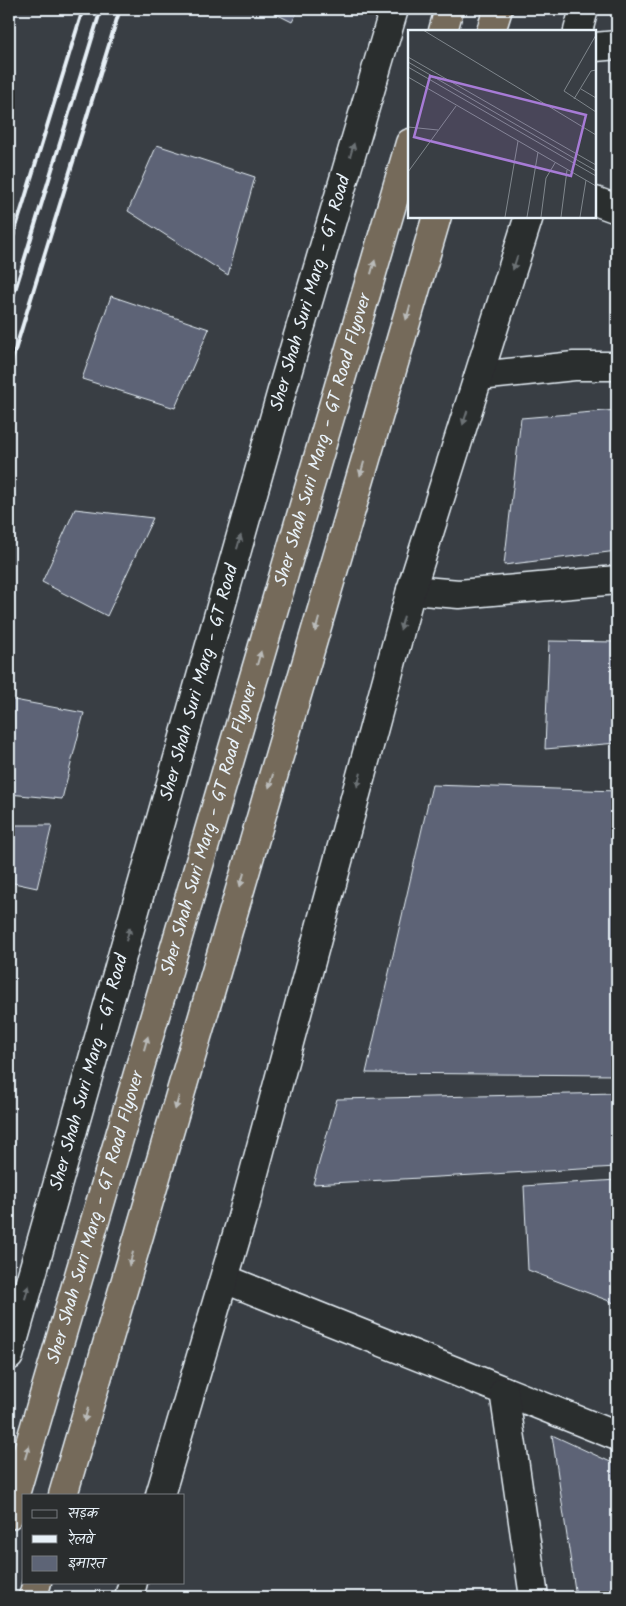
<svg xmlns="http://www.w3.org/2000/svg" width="626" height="1606" font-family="Kalam,'Playpen Sans Deva',sans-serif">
<rect width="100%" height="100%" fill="#393e44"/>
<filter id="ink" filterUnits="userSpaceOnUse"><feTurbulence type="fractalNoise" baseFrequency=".02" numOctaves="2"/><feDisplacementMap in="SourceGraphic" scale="10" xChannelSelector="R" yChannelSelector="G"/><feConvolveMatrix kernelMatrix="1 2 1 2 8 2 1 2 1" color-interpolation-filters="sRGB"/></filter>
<g filter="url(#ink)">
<g fill="#5d6476" stroke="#e8f1f8">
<polygon points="266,9 299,9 292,22"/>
<polygon points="157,145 255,177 228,275 128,211"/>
<polygon points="111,296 209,329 175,408 82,379"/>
<polygon points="617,410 617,551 504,565 521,418"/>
<polygon points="75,509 153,518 107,616 42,582"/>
<polygon points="549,641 617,642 617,743 545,749"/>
<polygon points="9,699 84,713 62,799 9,794"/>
<polygon points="432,785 617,791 617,1075 366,1073"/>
<polygon points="9,825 52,825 37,888 9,882"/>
<polygon points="617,1093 617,1167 313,1184 337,1099"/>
<polygon points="617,1180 617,1304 528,1270 524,1186"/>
<polygon points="552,1435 617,1465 617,1597 576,1597"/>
</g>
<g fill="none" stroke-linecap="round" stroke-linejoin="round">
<g stroke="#e8f1f8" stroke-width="31">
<g id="minor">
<polyline points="578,31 584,9"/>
<polyline points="595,47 617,45"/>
<polyline points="595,201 617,209"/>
<polyline points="479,376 574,366 617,366"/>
<polyline points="411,590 459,594 617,580"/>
<polyline points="225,1279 617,1436"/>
<path id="s1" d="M 9,1356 L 285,380 L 394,9"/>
<polyline points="504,1391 534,1597"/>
<polyline points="160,1495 241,1221 411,590 529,216"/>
<polyline points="129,1597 133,1582"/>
</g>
</g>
<g stroke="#e8f1f8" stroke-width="31">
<g id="highway">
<polyline points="443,31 449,9"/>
<polyline points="491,31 498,9"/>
<polyline points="63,1495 437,216"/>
<path id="s2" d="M 9,1515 L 410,143"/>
<polyline points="33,1597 37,1582"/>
</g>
</g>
<use href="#minor" stroke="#2a2d2e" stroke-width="28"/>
<use href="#highway" stroke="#746a5a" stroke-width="28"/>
<g stroke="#e8f1f8" stroke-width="4">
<polyline points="9,250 83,9"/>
<polyline points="9,310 101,9"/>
<polyline points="9,370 120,9"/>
</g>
</g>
<defs><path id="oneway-solid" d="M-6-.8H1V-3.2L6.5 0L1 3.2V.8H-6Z" transform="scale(1.25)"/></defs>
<g fill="#6c7275">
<use href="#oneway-solid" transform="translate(352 150) rotate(-74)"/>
<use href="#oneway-solid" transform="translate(515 263) rotate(108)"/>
<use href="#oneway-solid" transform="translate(465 418) rotate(108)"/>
<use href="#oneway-solid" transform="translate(239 542) rotate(-74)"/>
<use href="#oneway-solid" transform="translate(402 623) rotate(105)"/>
<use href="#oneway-solid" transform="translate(359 780) rotate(105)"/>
<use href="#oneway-solid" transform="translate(128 934) rotate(-74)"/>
<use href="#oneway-solid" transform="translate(27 1292) rotate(-74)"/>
</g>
<g fill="#babbb9">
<use href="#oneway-solid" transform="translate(373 267) rotate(-74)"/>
<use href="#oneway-solid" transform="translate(408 313) rotate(106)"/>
<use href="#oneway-solid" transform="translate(362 469) rotate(106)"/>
<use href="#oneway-solid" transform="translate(317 625) rotate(106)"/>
<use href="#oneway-solid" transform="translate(259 658) rotate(-74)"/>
<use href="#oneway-solid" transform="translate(271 781) rotate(106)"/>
<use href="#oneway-solid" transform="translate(242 880) rotate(106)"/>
<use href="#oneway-solid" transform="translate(146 1043) rotate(-74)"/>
<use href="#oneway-solid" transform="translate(177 1103) rotate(106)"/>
<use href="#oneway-solid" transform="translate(131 1259) rotate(106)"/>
<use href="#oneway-solid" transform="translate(86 1415) rotate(106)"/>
<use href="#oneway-solid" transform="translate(27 1452) rotate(-74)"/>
</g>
</g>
<g text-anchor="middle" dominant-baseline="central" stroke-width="4.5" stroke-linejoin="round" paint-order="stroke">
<g font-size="18" fill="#e8f1f8" stroke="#2a2d2e">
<text stroke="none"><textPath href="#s1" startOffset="1105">Sher Shah Suri Marg - GT Road</textPath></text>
<text stroke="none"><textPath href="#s2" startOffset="1120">Sher Shah Suri Marg - GT Road Flyover</textPath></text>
<text stroke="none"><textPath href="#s1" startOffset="700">Sher Shah Suri Marg - GT Road</textPath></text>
<text stroke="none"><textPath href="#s2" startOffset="715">Sher Shah Suri Marg - GT Road Flyover</textPath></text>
<text stroke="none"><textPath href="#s1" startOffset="295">Sher Shah Suri Marg - GT Road</textPath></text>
<text stroke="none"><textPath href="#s2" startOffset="310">Sher Shah Suri Marg - GT Road Flyover</textPath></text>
</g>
</g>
<g transform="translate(408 30)">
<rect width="188" height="188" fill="#393e44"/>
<path fill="none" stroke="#7f868c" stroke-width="1" d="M 15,0 L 188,105M 188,5 L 156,61 L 188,82M 0,27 L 188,135M 0,32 L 188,141M 0,37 L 188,146M 0,47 L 188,156M 173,59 L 188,68M 166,69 L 183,41 L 188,40M 0,97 L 30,100M 0,142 L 48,76M 97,187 L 110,111M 119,187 L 130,122M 133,187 L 138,148 L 147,133M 153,187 L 159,140M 172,187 L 178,150M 187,187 L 188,172"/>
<path fill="#a77bd6" fill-opacity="0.15" stroke="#a77bd6" stroke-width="2.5" d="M 22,46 L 178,85 L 163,146 L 6,107 Z"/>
<rect width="188" height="188" fill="none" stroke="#e8f1f8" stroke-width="2.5"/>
</g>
<rect width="626" height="1606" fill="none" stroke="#2a2d2e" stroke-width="30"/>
<rect x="15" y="15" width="596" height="1576" fill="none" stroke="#e8f1f8" stroke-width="2" filter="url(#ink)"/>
<rect x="22" y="1494" width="162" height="90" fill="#2a2d2e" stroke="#767b7f"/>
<rect x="32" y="1510" width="25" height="8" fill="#2a2d2e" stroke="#767b7f"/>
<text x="68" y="1518" font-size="15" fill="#e8f1f8">सड़क</text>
<rect x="32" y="1535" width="25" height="8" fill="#e8f1f8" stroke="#767b7f"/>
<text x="68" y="1544" font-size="15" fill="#e8f1f8">रेलवे</text>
<rect x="32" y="1556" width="25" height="15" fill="#5d6476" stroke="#767b7f"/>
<text x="68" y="1568" font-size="15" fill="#e8f1f8">इमारत</text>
</svg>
